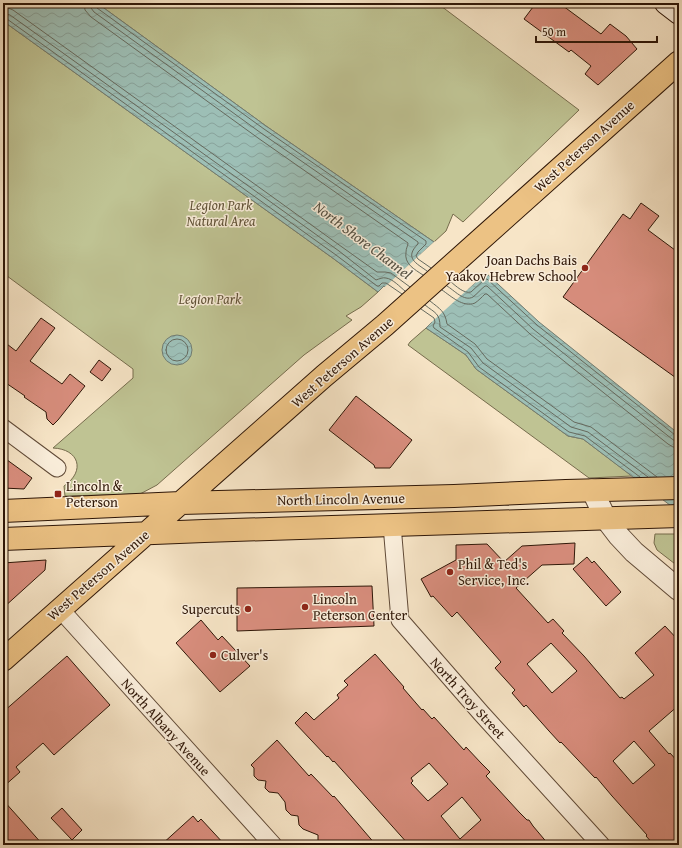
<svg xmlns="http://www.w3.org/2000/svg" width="682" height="848" viewBox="0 0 682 848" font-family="'Gentium Book Plus',serif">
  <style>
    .green { fill: #bfc393; stroke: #766c4d }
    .water { fill: url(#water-waves); stroke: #717b70 }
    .pier { fill: #f7e5c7 }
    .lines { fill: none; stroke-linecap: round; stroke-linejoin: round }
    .shore { stroke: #666a5e; stroke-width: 1 }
    .building { fill: #d98e7e; stroke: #2e1607; fill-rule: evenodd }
    .minor-casing { stroke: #604a37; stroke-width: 19 }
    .tertiary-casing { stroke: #604a37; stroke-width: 23 }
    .secondary-casing { stroke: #2e1607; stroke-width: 24 }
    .primary-casing { stroke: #2e1607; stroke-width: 24 }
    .minor { stroke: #faeedb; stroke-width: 17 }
    .tertiary { stroke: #faeedb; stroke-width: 21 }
    .secondary { stroke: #faeedb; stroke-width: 22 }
    .primary { stroke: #ecc284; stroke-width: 22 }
    .poi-dot { fill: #8f2418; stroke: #faeedb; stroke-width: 1.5 }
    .labels { text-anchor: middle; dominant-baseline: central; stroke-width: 3; stroke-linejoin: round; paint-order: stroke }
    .street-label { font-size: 14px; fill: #2e1607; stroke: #faeedb }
    .park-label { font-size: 14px; font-style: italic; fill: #615338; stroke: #faeedb }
    .poi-label { font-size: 14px; fill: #2e1607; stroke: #faeedb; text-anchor: start }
    .water-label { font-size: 15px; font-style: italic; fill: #555144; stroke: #faeedb }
  </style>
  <defs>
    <pattern id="water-waves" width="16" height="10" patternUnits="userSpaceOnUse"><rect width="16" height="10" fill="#9dbfb6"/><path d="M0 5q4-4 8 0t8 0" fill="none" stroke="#88a39b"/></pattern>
  </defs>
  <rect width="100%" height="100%" fill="#f7e5c7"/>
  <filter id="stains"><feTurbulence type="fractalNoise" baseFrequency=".005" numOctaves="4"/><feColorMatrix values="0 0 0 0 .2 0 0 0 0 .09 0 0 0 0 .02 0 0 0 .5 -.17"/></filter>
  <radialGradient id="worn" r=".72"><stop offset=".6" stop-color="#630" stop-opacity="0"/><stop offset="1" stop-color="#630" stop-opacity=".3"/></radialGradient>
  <path class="green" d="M97,3h340l142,107 -116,112 -10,-8 -7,17 -12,11 -168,-116z
    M3,21l331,238 44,33 -17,15 -15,9 6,4 -48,35 -147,130 -17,9 -75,2 -1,-10c22,-15 15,-37 -11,-38l80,-70v-9l-130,-96z
    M426,328l40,27 10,14 92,67 15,3 49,37 -43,2 -181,-133 2,-3z
    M655,534h24v33l-22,-17 -3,-7z"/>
  <path class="water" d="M3,3h94l169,123 168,116 -14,13 48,34 18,-16 53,49 140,112v78l-96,-73 -15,-3 -92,-67 -10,-14 -40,-27 6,-6 -48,-36 -6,6 -44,-33 -331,-238z
    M162 350a15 15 0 1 1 30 0a15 15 0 1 1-30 0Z"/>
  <path class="pier" d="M435,241v3l-12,11 45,32 17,-16h3l-64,58v-2l5,-5 -44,-33 -6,5h-2z"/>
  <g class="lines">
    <path class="shore" d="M84,3l1,7 6,7 167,121 150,105c0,3 -2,5 -2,9 -2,12 8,17 17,23
      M90,3l1,5 3,4 167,121 157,109v2c-14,14 -2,19 9,27
      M95,3v3l2,2 167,121 162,112v3l-8,8 -2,4 2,3 13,9
      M3,7l5,1 5,2 329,237 35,25h8l6,1 19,14
      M3,13l7,2 329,236 37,29c3,-1 7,-3 10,-2 7,1 14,9 19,13
      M3,18l4,1 329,236 41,31h2l3,-3h4l16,11
      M451,282c5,4 13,12 20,10l14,-13h2l50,46 138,110 4,1
      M447,286c7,4 17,16 26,11 4,-3 8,-8 12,-11h2l46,43 139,110 3,2h4
      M442,290c9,6 21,18 33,13 3,-2 7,-6 10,-9h2l43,40 138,110 5,3h6
      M430,301c10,8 15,10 17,23l28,20 12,15 87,63 17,5 66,50
      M425,305c10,8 15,8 15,22l31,21 12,15 88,64 17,5 60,45
      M421,309l13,9 1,4 -2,4 1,2 34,24 11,15 90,65 16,4 55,41
      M166 350a11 11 0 1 1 22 0a11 11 0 1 1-22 0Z"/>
  </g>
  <path class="building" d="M536,3h23l42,31 9,-10 16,12 11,13 -39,36 -13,-11 6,-8 -20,-16 -2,2 -45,-33z
    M641,203l18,13 -11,14 31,23v127l-116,-83 60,-83 7,5z
    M41,318l14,10 -25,33 32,23 8,-10 15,12 -27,34 -5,5 -6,-6 -1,-7 -22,-15 1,-1 -22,-15v-40l13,10z
    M99,360l12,9 -9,12 -12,-9z
    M356,396l56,44 -22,28h-15l-1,-3 -45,-35z
    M3,457l29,21 -8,11 -21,-1z
    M575,543l-1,21 -32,1 -26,23 32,35 5,-4 11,12 -2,2 22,23 36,42 2,-1 2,2 30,-24 -19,-22 30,-27 14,15v64l-30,26 20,23 1,-1 9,10v82h-25l-8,-9 1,-1 -35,-39 -16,-19 -1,1 -34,-36 -1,1 -11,-12 -23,-26 -2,2 -12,-14 3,-3 -20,-22 6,-6 -44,-50 -5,5 -19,-21 -2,1 -10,-18 35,-19v-15l31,-1 17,18 18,-16zM551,643l26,28 -25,22 -25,-29zM634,741l21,24 -22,19 -20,-23z
    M587,557l5,6 2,-2 27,31 -15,14 -33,-37z
    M46,560l-1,10 -42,38v-45z
    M372,586l2,40 -137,5v-43z
    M201,620l17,20 4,-4 28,30 -30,26 -44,-49z
    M375,654l29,33 -1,1 19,22 1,-1 9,10 2,-2 30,33 2,-3 15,16 9,9 -4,4 33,36 8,8h2l4,6 16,19h-140l-75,-84 -1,1 -5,-6 -1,1 -32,-34 11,-11 8,8 25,-22 -2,-3 11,-10 -4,-4zM429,763l19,21 -20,17 -17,-18 2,-2 -2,-3zM462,797l19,23 -21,19 -19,-23z
    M67,656l43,49 -56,50 -11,-12 -27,24 4,5 -17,15v-75z
    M277,740l32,36 2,-2 22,23 1,-1 42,49h-58v-10l-15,-6 -4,-4 -1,-9 -7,-1 -5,-5 -1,-8 -7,-9 -9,-1 -4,-4 1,-7 -8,-1 -4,-4v-8l-3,-3z
    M3,800l25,28 15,17h-40z
    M62,808l20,22 -10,10 -21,-22z
    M193,816l5,6 3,-3 24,26h-64z"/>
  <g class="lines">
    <g class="minor-casing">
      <path id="minor" d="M3,428l54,40
        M392,525l8,95 81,93 120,132
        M60,609l213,236"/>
    </g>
    <g class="tertiary-casing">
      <path id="tertiary" d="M592,490l14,29 13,17 15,16 45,38"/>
    </g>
    <g class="secondary-casing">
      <path id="secondary" d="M666,3l13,10"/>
    </g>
    <g class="primary-casing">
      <path id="primary" d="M3,511l178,-8 273,-7 112,-5 113,-3
        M3,539l201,-8 475,-15
        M3,660l321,-284 61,-51 294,-263"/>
    </g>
    <use href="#minor" class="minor"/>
    <use href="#tertiary" class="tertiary"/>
    <use href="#secondary" class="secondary"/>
    <use href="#primary" class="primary"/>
  </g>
  <g class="poi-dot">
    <circle cx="585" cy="268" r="4"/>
    <rect x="54" y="490" width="8" height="8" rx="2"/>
    <circle cx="450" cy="572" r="4"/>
    <circle cx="305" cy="607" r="4"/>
    <circle cx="248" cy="609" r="4"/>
    <circle cx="213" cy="655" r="4"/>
  </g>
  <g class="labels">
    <g class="street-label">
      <text transform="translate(584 146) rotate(-42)">West Peterson Avenue</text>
      <text transform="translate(342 362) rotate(-41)">West Peterson Avenue</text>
      <text transform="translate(341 499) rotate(-1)">North Lincoln Avenue</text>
      <text transform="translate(98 575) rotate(-41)">West Peterson Avenue</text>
      <text transform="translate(468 698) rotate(48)">North Troy Street</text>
      <text transform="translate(166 727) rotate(48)">North Albany Avenue</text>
    </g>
    <g class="park-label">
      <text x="221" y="205">Legion Park<tspan x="221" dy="16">Natural Area</tspan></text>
      <text x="210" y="299">Legion Park</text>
    </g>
    <g class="poi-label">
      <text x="577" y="260" text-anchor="end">Joan Dachs Bais<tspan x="577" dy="16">Yaakov Hebrew School</tspan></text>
      <text x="66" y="486">Lincoln &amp;<tspan x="66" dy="16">Peterson</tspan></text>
      <text x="458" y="564">Phil &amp; Ted's<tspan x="458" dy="16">Service, Inc.</tspan></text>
      <text x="313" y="599">Lincoln<tspan x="313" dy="16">Peterson Center</tspan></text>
      <text x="240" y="609" text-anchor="end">Supercuts</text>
      <text x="221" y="655">Culver's</text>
    </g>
    <g class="water-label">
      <text transform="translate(363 240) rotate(37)">North Shore Channel</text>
    </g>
  </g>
  <rect width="682" height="848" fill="none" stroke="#f7e5c7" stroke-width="16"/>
  <rect x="4" y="4" width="674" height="840" fill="none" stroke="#2e1607" stroke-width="2"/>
  <rect x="8" y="8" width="666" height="832" fill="none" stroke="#2e1607"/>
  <path d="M536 36v6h121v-6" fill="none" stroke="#2e1607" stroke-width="2"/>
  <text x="542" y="36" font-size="12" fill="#2e1607" stroke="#faeedb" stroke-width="3" paint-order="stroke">50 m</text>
  <rect width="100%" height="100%" filter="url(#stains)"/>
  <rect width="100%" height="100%" fill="url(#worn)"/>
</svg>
